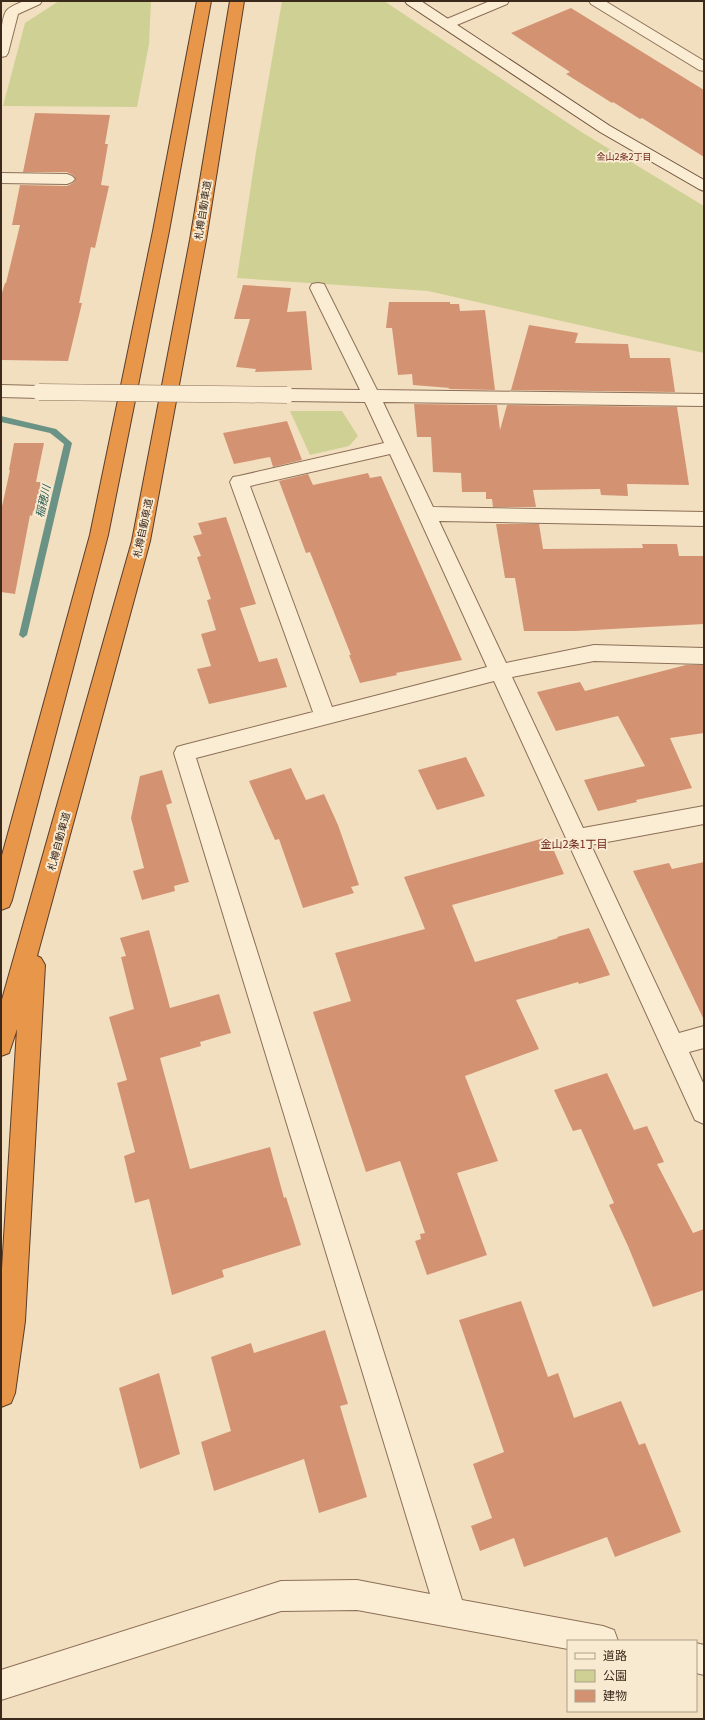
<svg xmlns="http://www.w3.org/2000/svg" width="705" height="1720" viewBox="0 0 705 1720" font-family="Georgia,'Noto Sans JP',serif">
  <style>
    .green { fill: #ced193 }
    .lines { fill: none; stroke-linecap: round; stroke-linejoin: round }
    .stream { fill: #6a9285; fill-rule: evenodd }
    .building { fill: #d39373 }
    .street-casing { stroke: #8c6f56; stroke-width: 2 }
    .secondary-casing { stroke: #6e503a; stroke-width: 2 }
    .highway-casing { stroke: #5a3d2b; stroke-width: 2 }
    .street { fill: #fbedd4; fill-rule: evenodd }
    .secondary { fill: #fbedd4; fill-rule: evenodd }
    .highway { fill: #e8964a; fill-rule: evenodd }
    .street-bridge-casing { stroke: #8c6f56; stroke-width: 17; stroke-linecap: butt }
    .street-bridge { stroke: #fbedd4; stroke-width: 16 }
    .labels { text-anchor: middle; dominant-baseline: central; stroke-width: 4; stroke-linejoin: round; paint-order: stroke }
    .far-neighbourhood-label { font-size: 9px; fill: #6b2318; stroke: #f8ead1 }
    .street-label { font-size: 10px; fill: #3b291c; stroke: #f8ead1 }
    .water-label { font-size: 11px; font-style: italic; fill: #2a5c55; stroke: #f8ead1 }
    .neighbourhood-label { font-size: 11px; fill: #6b2318; stroke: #f8ead1 }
  </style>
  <rect width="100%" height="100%" fill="#f2dfc0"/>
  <path class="green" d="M59,1h92l-2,43 -12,63 -134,-1 22,-83z
    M282,1h102l199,132 121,73v147l-276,-62 -191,-13 19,-126z
    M290,411h52l16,25 -9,10 -39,9z"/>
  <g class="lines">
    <path class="stream" d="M1,416l55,13 16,14 -45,192 -4,3 -4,-3 45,-191 -14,-11 -49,-11z"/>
  </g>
  <path class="building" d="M571,8l133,82v67l-62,-39 -2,1 -27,-17 -1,1 -46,-29 4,-2 -59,-39z
    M35,113l75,2 -5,29h3l-7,41 8,1 -14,62 -4,-1 -12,56h3l-14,58 -67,-1v-64l4,-13h1l14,-58h-8l8,-40 47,1 6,-3 3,-4 -3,-4 -6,-3h-44z
    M243,285l48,3 -4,24 19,-1 6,59 -57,2 1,-3 -20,-2 14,-48h-16z
    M389,302h61v2h9l1,7 25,-1 10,80 -47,-1 2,-1 -37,-3 -1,-11 -14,1 -6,-47h-6z
    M529,325l49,8 -3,10 53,1 2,14h40l5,34 -164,-2z
    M414,404l83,1 3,25 7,-25 170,2 12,78 -62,-1 1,12 -27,-1 -1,-6 -67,1 3,17h-43l-1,-8h-6v-7h-24l-1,-19 -28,-1 -2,-35h-14z
    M287,421l15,39 -29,7 -3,-10 -36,7 -11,-31z
    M14,443h30l-8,39h8l-6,30 -5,-1 -1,5 -2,-1 -15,79 -14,-2v-81l9,-41h-1z
    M368,473l2,5 11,-2 81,184 -66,13 1,2 -37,8 -11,-28h2l-41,-103 -4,1 -27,-72 29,-7 5,11z
    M226,517l30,87 -16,4 19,54 18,-4 10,29 -78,17 -12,-35 14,-3 -10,-32 15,-4 -9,-30 4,-1 -14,-42 4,-1 -8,-20 9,-2 -4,-11z
    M496,524h43l4,25 100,-1 -1,-4h35l2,12h25v68l-129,7h-51l-9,-53h-10z
    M686,665h18v68l-34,5 22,50 -56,12 1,2 -39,9 -14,-31 61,-14 -27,-50 -62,15 -19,-39 43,-10 5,9z
    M466,757l19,39 -48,14 -19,-40z
    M291,768l15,32 18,-6 14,31 21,60 -8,2 3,6 -51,15 -24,-69 -4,1 -26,-59z
    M162,770l10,33 -6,2 23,77 -15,4 1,5 -33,9 -9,-29 11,-3 -13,-50 9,-42z
    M548,837l16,37 -112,31 23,57 83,-24 -1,-1 32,-9 21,47 -31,9 -1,-2 -62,18 23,49 -74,27 33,85 -41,12 30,82 -60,20 -12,-34 6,-2 -1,-5 5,-1 -25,-72 -34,11 -53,-160 38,-11 -16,-48 90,-24 -21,-52z
    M704,862v158l-71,-149 36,-8 3,6z
    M149,930l21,78 49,-14 12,39 -31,9 1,4 -41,12 30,111 80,-22 14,51 2,-1 15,48 -79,25 2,7 -52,18 -23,-96 -14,4 -11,-47 11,-4 -18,-69 10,-3 -18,-63 25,-8 -13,-52 5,-1 -6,-18z
    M607,1073l27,57 13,-4 17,36 -7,2 36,69 11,-4v61l-51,17 -25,-61 -19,-41 5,-2 -33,-74 -8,2 -19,-41z
    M521,1301l27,76 10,-4 16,45 47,-17 18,44 6,-2 36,89 -66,25 -8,-20 -83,30 -10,-29 -34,13 -9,-25 21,-8 -19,-54 31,-12 -45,-132z
    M325,1330l23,74 -8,2 27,91 -48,16 -15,-54 -90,32 -13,-49 30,-11 -20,-74 40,-14 3,10z
    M159,1373l21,81 -40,15 -21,-81z"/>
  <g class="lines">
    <g class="street-casing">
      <path id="street" d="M24,1h18l-2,3 -22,10 -10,39 -2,3 -5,1c0,-11 -1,-39 6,-47 4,-4 12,-7 17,-9z
        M490,1h19l-2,3 -55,23h-10l-2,-3 2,-3z
        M589,1h16l99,60v10l-5,-1 -108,-66z
        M1,173l66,1 5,2 3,3 -3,3 -5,2 -66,-1z
        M318,283l6,1 53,106 327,4v12l-321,-4 50,105 271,5v14l-265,-5 67,142 88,-18 110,3v16l-110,-3 -82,16 71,151 121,-22v18l-113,21 88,188 25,-7v22l-15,4 15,33v39l-9,-4 -201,-439 -298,77 266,842 141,26 11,4 4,11h-50v8l-211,-39 -76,1 -280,89v-30l280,-89 76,-1 73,14 -256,-841 3,-6 7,-2 129,-33 -83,-230 3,-5 6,-1 145,-33 -19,-41 -78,-1 -6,-2 -3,-4 3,-4 6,-2 73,1 -50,-102 2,-4zM390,454l97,213 -155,40 -82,-221z
        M1,385l38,1 6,2 3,4 -3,4 -6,2 -38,-1z
        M696,1643l8,2v30l-8,-2z"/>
    </g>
    <g class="secondary-casing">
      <path id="secondary" d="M405,1h16l189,125 94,54v11l-5,-2 -99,-57 -193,-128z"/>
    </g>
    <g class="highway-casing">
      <path id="highway" d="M197,1h14l-42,230 -61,304 -96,365 -3,7 -8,3v-51l89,-324 63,-304z
        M230,1h14l-38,239 -56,301 -113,415 4,2 4,7 -20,356 -10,72 -4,10 -10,4v-122l16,-256 -8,24 -8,3v-53l131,-462 58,-301z"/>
    </g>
    <use href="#street" class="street"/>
    <use href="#secondary" class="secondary"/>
    <use href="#highway" class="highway"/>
    <g class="street-bridge-casing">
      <path id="street-bridge" d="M39,392l248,3"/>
    </g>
    <use href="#street-bridge" class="street-bridge"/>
  </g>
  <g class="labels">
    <g class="far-neighbourhood-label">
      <text x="624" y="156">金山2条2丁目</text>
    </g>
    <g class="street-label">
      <text transform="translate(202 210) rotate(-81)">札樽自動車道</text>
      <text transform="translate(142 528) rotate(-78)">札樽自動車道</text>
      <text transform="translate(58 841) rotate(-75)">札樽自動車道</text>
    </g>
    <g class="water-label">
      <text transform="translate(42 501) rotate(-77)">稲穂川</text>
    </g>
    <g class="neighbourhood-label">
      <text x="574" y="843">金山2条1丁目</text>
    </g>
  </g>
  <rect width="705" height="1720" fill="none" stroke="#3b291c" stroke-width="4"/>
  <rect x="567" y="1640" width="130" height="72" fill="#f8ead1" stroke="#ac9d89"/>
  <rect x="575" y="1653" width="20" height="6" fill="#fbedd4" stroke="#ac9d89"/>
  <text x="603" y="1660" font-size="12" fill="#3b291c">道路</text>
  <rect x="575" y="1670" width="20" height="12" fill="#ced193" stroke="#ac9d89"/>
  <text x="603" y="1680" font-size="12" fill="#3b291c">公園</text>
  <rect x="575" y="1690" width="20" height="12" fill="#d39373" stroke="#ac9d89"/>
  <text x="603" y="1700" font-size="12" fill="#3b291c">建物</text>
</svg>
